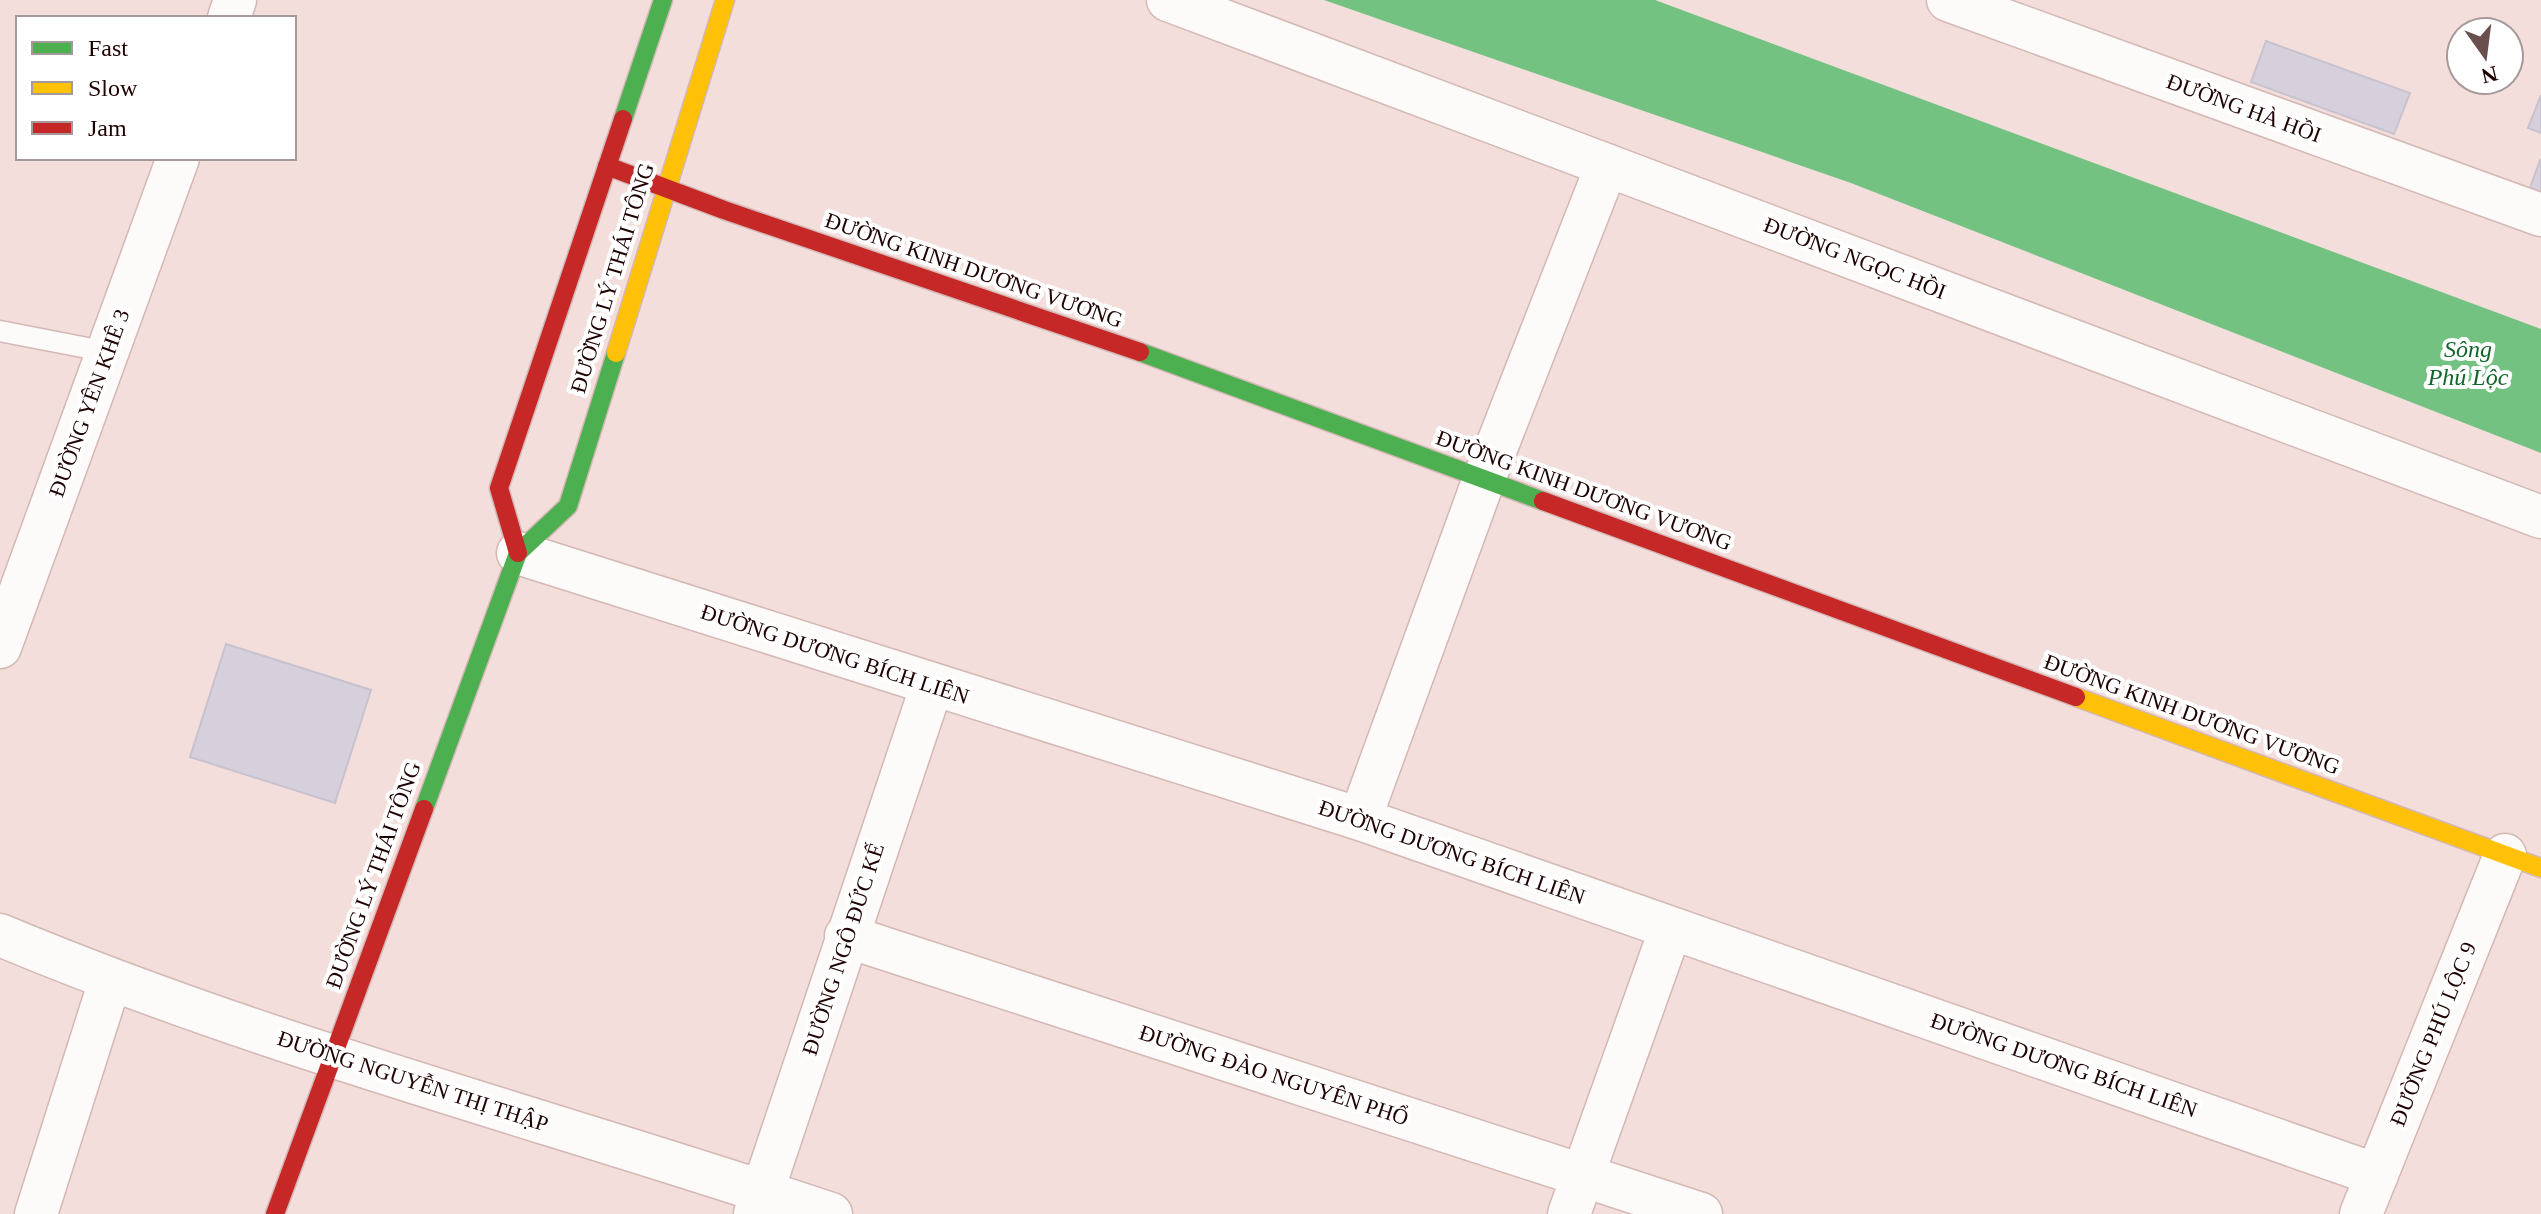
<svg xmlns="http://www.w3.org/2000/svg" width="2541" height="1214" viewBox="0 0 2541 1214" font-family="Georgia,serif">
  <style>
    .water { fill: #73c281 }
    .building { fill: #d5d0dc; stroke: #c7c2ce; stroke-width: 2 }
    .lines { fill: none; stroke-linecap: round; stroke-linejoin: round }
    .lane-casing { stroke: #d3b8b5; stroke-width: 23 }
    .street-casing { stroke: #d3b8b5; stroke-width: 45 }
    .fast-casing { stroke: #d3b8b5; stroke-width: 21 }
    .slow-casing { stroke: #d3b8b5; stroke-width: 21 }
    .jam-casing { stroke: #d3b8b5; stroke-width: 21 }
    .lane { stroke: #fdfafa; stroke-width: 20 }
    .street { stroke: #fdfafa; stroke-width: 42 }
    .fast { stroke: #4caf50; stroke-width: 18 }
    .slow { stroke: #ffc107; stroke-width: 18 }
    .jam { stroke: #c62828; stroke-width: 18 }
    .labels { text-anchor: middle; dominant-baseline: central; stroke-width: 8; stroke-linejoin: round; paint-order: stroke }
    .street-label { font-size: 22px; fill: #1e0201; stroke: #fff }
    .water-label { font-size: 24px; font-style: italic; fill: #11652a; stroke: #fff }
  </style>
  <rect width="100%" height="100%" fill="#f3dedb"/>
  <path class="water" d="M1324,0h331l886,329v124l-690,-270z"/>
  <path class="building" d="M2266,41l144,52 -16,41 -143,-52z
    M2541,95v38l-13,-5z
    M2540,160h1v32l-11,-4z
    M226,644l145,46 -36,113 -145,-46z"/>
  <g class="lines">
    <g class="lane-casing">
      <path id="lane" d="M0,331l108,21"/>
    </g>
    <g class="street-casing">
      <path id="street" d="M1168,0l1373,517
        M1948,0l593,215
        M229,18l6,-18
        M518,553l842,266 1017,356
        M0,647l178,-489
        M1360,819l124,-340 123,-314
        M0,935c270,113 554,186 831,279
        M846,936l855,278
        M36,1214l74,-233
        M755,1214l177,-529
        M1569,1214l102,-286
        M2361,1214l144,-359"/>
    </g>
    <g class="fast-casing">
      <path id="fast" d="M623,119l40,-119
        M1140,352l403,149
        M424,809l94,-256 50,-47 48,-153"/>
    </g>
    <g class="slow-casing">
      <path id="slow" d="M616,353l109,-353
        M2076,697l465,171"/>
    </g>
    <g class="jam-casing">
      <path id="jam" d="M607,166l117,44 416,142
        M1543,501l533,196
        M518,553l-19,-65 124,-369
        M275,1214l149,-405"/>
    </g>
    <use href="#lane" class="lane"/>
    <use href="#street" class="street"/>
    <use href="#fast" class="fast"/>
    <use href="#slow" class="slow"/>
    <use href="#jam" class="jam"/>
  </g>
  <g class="labels">
    <g class="street-label">
      <text transform="translate(2244 108) rotate(20)">ĐƯỜNG HÀ HỒI</text>
      <text transform="translate(1855 258) rotate(21)">ĐƯỜNG NGỌC HỒI</text>
      <text transform="translate(974 270) rotate(19)">ĐƯỜNG KINH DƯƠNG VƯƠNG</text>
      <text transform="translate(612 278) rotate(-73)">ĐƯỜNG LÝ THÁI TÔNG</text>
      <text transform="translate(89 403) rotate(-70)">ĐƯỜNG YÊN KHÊ 3</text>
      <text transform="translate(1584 490) rotate(20)">ĐƯỜNG KINH DƯƠNG VƯƠNG</text>
      <text transform="translate(835 654) rotate(18)">ĐƯỜNG DƯƠNG BÍCH LIÊN</text>
      <text transform="translate(2192 714) rotate(20)">ĐƯỜNG KINH DƯƠNG VƯƠNG</text>
      <text transform="translate(1452 852) rotate(19)">ĐƯỜNG DƯƠNG BÍCH LIÊN</text>
      <text transform="translate(373 875) rotate(-70)">ĐƯỜNG LÝ THÁI TÔNG</text>
      <text transform="translate(843 949) rotate(-72)">ĐƯỜNG NGÔ ĐỨC KẾ</text>
      <text transform="translate(2433 1034) rotate(-68)">ĐƯỜNG PHÚ LỘC 9</text>
      <text transform="translate(2064 1065) rotate(19)">ĐƯỜNG DƯƠNG BÍCH LIÊN</text>
      <text transform="translate(1274 1075) rotate(18)">ĐƯỜNG ĐÀO NGUYÊN PHỔ</text>
      <text transform="translate(413 1081) rotate(18)">ĐƯỜNG NGUYỄN THỊ THẬP</text>
    </g>
    <g class="water-label">
      <text x="2468" y="349">Sông<tspan x="2468" dy="28">Phú Lộc</tspan></text>
    </g>
  </g>
  <rect x="16" y="16" width="280" height="144" fill="#ffffff" stroke="#a59a99" stroke-width="2"/>
  <rect x="32" y="42" width="40" height="12" fill="#4caf50" stroke="#a59a99" stroke-width="2"/>
  <text x="88" y="56" font-size="24" fill="#1e0201">Fast</text>
  <rect x="32" y="82" width="40" height="12" fill="#ffc107" stroke="#a59a99" stroke-width="2"/>
  <text x="88" y="96" font-size="24" fill="#1e0201">Slow</text>
  <rect x="32" y="122" width="40" height="12" fill="#c62828" stroke="#a59a99" stroke-width="2"/>
  <text x="88" y="136" font-size="24" fill="#1e0201">Jam</text>
  <g transform="translate(2485 56) rotate(166)"><circle r="38" fill="#ffffff" stroke="#a59a99" stroke-width="2"/>
  <path d="M0-6L14 30L0 20L-14 30Z" fill="#694f4d"/>
  <text y="-12" font-size="22" font-weight="bold" text-anchor="middle" fill="#1e0201">N</text>
  </g>
</svg>
